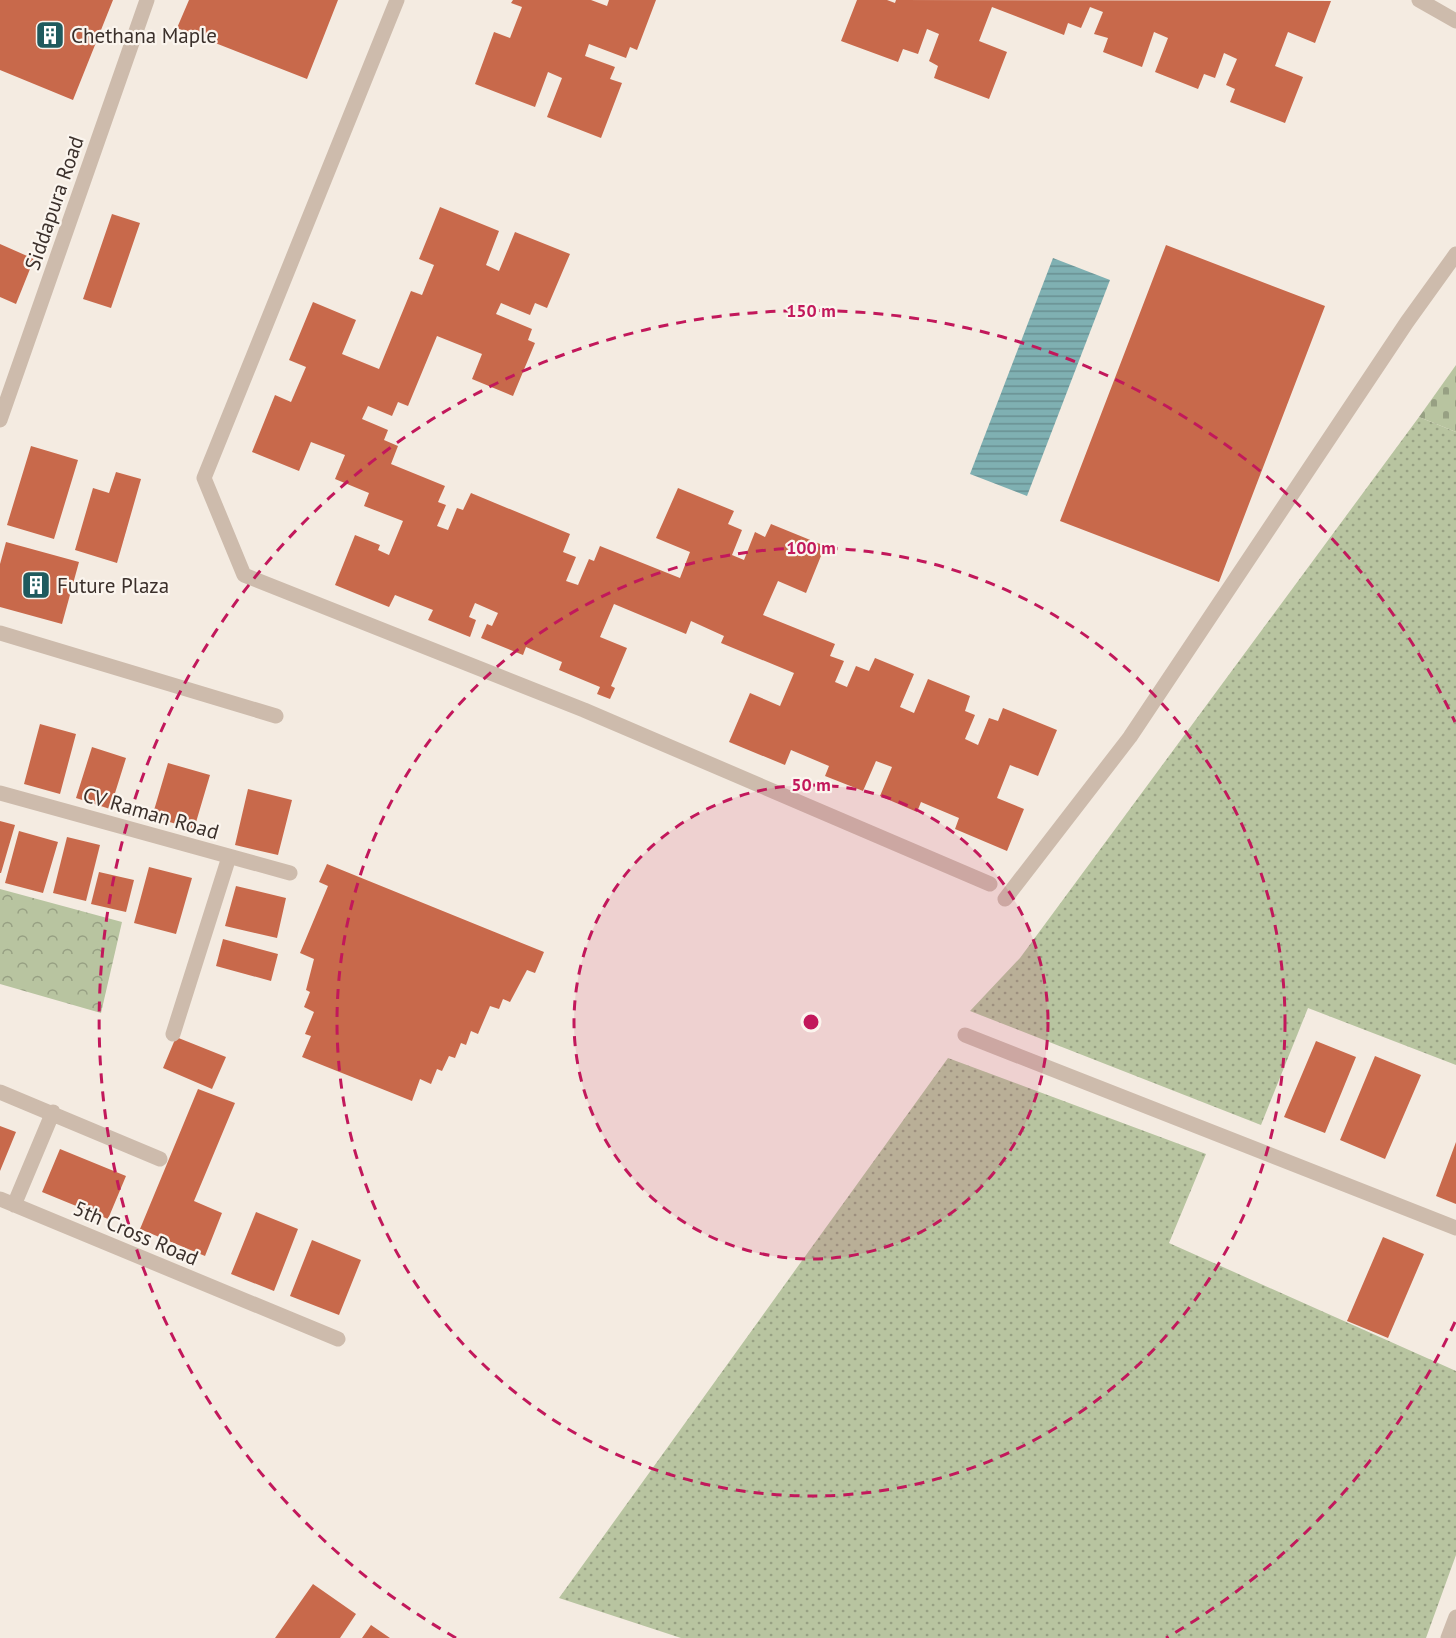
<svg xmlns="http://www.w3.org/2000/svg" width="1456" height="1638" viewBox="0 0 1456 1638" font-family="'PT Sans',sans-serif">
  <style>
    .grass { fill: url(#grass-dots) }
    .forest { fill: url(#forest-crowns) }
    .cemetery { fill: url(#cemetery-stones) }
    .water { fill: url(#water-rules) }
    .building { fill: #c8694b }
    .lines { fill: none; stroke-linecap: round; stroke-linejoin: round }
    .minor { stroke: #cdbbac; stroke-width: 15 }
    .ring { fill: none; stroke: #c2185b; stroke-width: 3; stroke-dasharray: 10 8 }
    .labels { text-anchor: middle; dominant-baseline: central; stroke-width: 4.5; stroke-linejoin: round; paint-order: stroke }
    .poi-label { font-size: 21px; fill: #3b302b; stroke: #fbf5ee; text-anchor: start }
    .street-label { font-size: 21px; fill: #3b302b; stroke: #fbf5ee }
    .centre { fill: #c2185b; stroke: #fbf5ee; stroke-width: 3 }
    .ring-label { font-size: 18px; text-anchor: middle; font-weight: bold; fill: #c2185b; stroke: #fbf5ee; stroke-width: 4.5; stroke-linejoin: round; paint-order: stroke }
  </style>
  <defs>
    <pattern id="grass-dots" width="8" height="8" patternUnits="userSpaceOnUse" patternTransform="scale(1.5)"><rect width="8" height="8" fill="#b8c4a0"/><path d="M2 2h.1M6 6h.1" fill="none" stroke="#97a083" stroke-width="1.8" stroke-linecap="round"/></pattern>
    <pattern id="forest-crowns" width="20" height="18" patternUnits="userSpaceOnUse" patternTransform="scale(1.5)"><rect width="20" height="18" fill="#b8c4a0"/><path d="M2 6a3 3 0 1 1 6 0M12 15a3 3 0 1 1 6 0" fill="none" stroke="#97a083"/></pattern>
    <pattern id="cemetery-stones" width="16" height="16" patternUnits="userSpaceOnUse" patternTransform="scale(1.5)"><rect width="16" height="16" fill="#b8c4a0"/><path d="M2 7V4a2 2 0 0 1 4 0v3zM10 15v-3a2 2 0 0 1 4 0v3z" fill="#97a083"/></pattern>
    <pattern id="water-rules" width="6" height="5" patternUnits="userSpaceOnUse" patternTransform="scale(1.5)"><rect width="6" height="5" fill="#7fb0b2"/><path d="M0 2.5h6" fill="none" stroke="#699091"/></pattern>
  </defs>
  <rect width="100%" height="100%" fill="#f4ebe1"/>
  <path class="grass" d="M1419,417l37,15v633l-148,-57 -47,117 -291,-114 50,-53z
    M948,1058l258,96 -37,89 287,128v184l-30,83h-745l-122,-40z"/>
  <path class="forest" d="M0,889l122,33 -21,91 -101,-29z"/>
  <path class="cemetery" d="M1456,365v67l-37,-15z"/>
  <path class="water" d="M1053,258l57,22 -83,216 -57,-22z"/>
  <path class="building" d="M0,0h113l-40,100 -73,-30z
    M189,0h149l-31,79 -130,-51z
    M513,0h78l16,6 2,-6h47l-19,50 -7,-3 -4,11 -37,-14 -4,12 30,11 -5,12 12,4 -21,55 -54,-21 15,-39 -14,-6 -13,35 -60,-23 19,-52 16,6 12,-31 -11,-4z
    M857,0h30l8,3 1,-3 435,1 -16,42 -27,-11 -13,34 28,11 -18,46 -55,-21 5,-13 -9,-4 11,-26 -13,-6 -9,25 -11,-4 -6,15 -43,-17 13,-34 -14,-6 -12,35 -39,-15 5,-14 -14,-4 9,-22 -13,-5 -9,21 -13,-5 -4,12 -72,-28 -13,34 28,11 -18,47 -55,-21 4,-12 -9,-5 10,-27 -12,-5 -9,25 -15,-5 -5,13 -57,-21z
    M440,207l59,24 -13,34 13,6 16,-39 55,22 -23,54 -12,-5 -5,12 -29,-12 -5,11 36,15 -4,11 7,3 -22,53 -41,-17 10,-25 -45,-18 -29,70 -10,-4 -6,14 -24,-10 -6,13 26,11 -4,10 14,6 -7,18 54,22 -7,16 8,3 -9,21 11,4 9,-22 6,2 8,-17 99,41 -7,18 13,5 -10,24 12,4 11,-26 5,2 6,-15 80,32 10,-26 -34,-14 22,-50 56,23 -6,13 14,6 -10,25 12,5 11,-28 10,5 6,-13 54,22 -19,47 -28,-12 -15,34 72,29 -5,12 14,5 -9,21 12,5 9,-21 13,5 6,-13 39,16 -14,33 14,6 14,-34 42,17 -5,15 10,4 -10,24 13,6 11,-27 9,3 5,-13 54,22 -19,46 -28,-11 -13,33 27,11 -17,42 -52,-22 4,-11 -38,-16 -4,10 -37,-16 12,-29 -16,-6 -13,30 -38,-15 4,-10 -38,-16 -6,15 -56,-23 21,-49 30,13 14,-33 -73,-30 3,-7 -33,-15 -5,13 -72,-30 -14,33 27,11 -16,38 4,2 -5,11 -13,-5 3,-7 -41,-17 3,-8 -36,-15 -3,8 -42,-17 6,-14 5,2 6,-13 -23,-10 -6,14 7,3 -6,17 -42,-17 5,-10 -38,-15 -6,12 -54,-22 20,-50 25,10 -2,5 11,5 14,-34 -39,-15 5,-13 -34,-14 10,-24 -34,-13 -12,29 -47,-19 23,-57 16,7 15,-35 -17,-7 24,-58 43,18 -14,34 37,15 32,-78 11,4 12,-30 -15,-6z
    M112,214l28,9 -29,85 -28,-9z
    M0,244l34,15 -18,45 -16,-7z
    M1166,245l159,61 -106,276 -159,-61z
    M31,446l47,14 -24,79 -47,-14z
    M116,472l25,7 -24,84 -42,-13 18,-62 16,5z
    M6,542l73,20 -17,62 -62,-17v-43z
    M40,724l36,10 -16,60 -36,-10z
    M92,747l34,11 -16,51 -34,-11z
    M168,763l42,12 -16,54 -42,-12z
    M248,789l44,11 -14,55 -43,-10z
    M0,821l15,4 -14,48h-1z
    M19,831l39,11 -15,51 -38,-10z
    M67,837l33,8 -14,56 -33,-8z
    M327,864l217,88 -9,21 -8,-3 -17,32 -7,-3 -4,10 -9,-3 -12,28 -7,-3 -5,14 -5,-2 -6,15 -6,-2 -7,15 -5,-2 -6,15 -11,-5 -8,22 -110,-44 9,-21 -6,-2 9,-22 -10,-5 6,-15 -4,-2 8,-31 -14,-6 28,-67 -9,-4z
    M149,867l43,11 -16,56 -42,-11z
    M99,872l35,8 -8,32 -35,-8z
    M236,886l50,12 -9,40 -52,-12z
    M223,939l55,15 -7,27 -55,-15z
    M176,1037l50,20 -14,32 -49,-21z
    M1316,1041l40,16 -31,76 -41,-16z
    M1375,1056l46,19 -36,84 -45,-19z
    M198,1089l37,14 -41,98 28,12 -17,43 -65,-27z
    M0,1126l16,6 -16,39z
    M1456,1142v62l-20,-8z
    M60,1149l66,27 -18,43 -66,-27z
    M256,1212l42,17 -24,62 -43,-17z
    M1383,1237l41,17 -36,84 -41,-17z
    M312,1240l49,20 -22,55 -49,-19z
    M313,1584l43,30 -16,24h-65z
    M371,1625l19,13h-28z"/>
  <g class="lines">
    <path class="minor" d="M397,0l-193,478 40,97 340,135 406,174
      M1419,0l37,21
      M0,420l147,-420
      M0,633l276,83
      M0,793l290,80
      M1005,899l125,-162 277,-415 49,-68
      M173,1034l56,-177
      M965,1035l491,193
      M0,1092l160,67
      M0,1199l338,140
      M14,1205l39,-93
      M1448,1638l8,-21"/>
  </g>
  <circle cx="811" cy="1022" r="237" fill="#c2185b" fill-opacity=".12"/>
  <g class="ring">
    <circle cx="811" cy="1022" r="237"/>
    <circle cx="811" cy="1022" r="474"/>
    <path d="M1455 1322A711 711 0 0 1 1166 1638M456 1638A711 711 0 1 1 1455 722"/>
  </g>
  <defs>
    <g id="building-square" transform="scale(1.5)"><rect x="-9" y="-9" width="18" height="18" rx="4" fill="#1f5a5e" stroke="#fbf5ee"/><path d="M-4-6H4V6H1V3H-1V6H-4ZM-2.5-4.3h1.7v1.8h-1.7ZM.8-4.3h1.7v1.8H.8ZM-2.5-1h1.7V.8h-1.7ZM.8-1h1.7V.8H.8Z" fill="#fff"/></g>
  </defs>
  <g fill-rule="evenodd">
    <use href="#building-square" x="50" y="35"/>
    <use href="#building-square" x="36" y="585"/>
  </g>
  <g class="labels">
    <g class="poi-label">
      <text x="71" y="35">Chethana Maple</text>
      <text x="57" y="585">Future Plaza</text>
    </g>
    <g class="street-label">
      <text transform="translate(54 203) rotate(-71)">Siddapura Road</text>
      <text transform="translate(151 813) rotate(16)">CV Raman Road</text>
      <text transform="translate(136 1233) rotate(23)">5th Cross Road</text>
    </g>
  </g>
  <circle cx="811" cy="1022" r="9" class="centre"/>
  <g class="ring-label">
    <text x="811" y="317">150 m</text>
    <text x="811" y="554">100 m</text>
    <text x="811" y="791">50 m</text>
  </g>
</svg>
